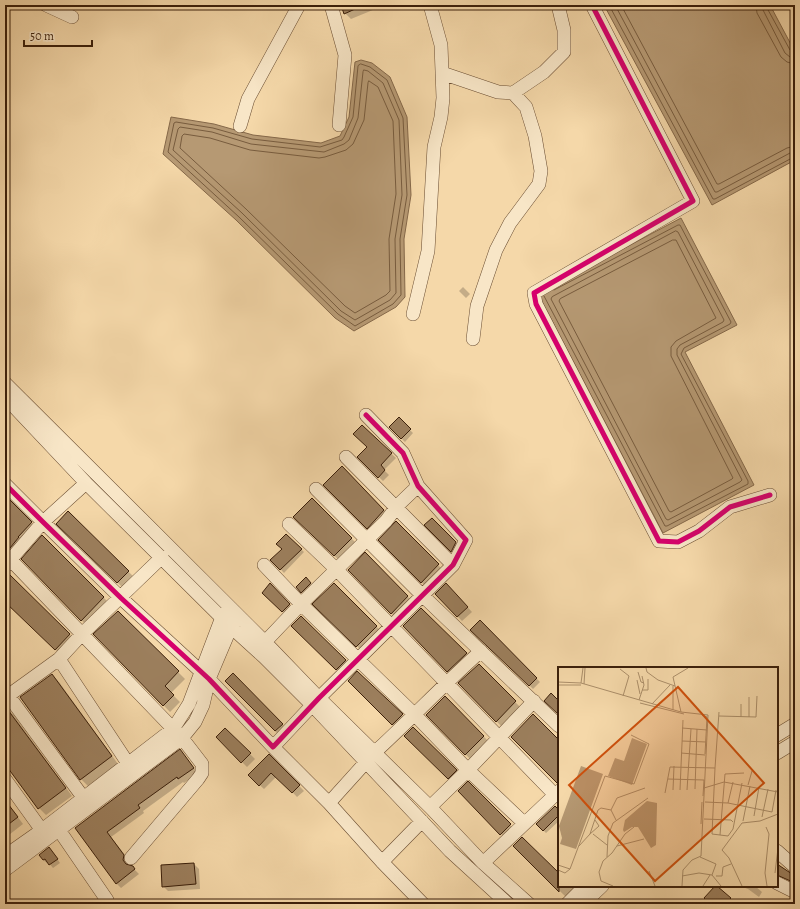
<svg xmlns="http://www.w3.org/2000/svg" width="800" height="909" viewBox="0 0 800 909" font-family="Alegreya,serif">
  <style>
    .water { fill: #b69973; stroke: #856849 }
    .shadow { fill: #0003 }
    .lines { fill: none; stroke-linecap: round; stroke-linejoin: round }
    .shore { stroke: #785c3e; stroke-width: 1 }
    .building { fill: #9c7f5d; stroke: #3b1f0a }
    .minor-casing { stroke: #6a4d32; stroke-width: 14 }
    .minor { stroke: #f8e6c7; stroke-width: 13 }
    .cycleway-casing { stroke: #f8e6c7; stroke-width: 8 }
    .cycleway { stroke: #d6006c; stroke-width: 5 }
    .inset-road { fill: none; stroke: #ab8e69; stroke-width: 1 }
    .view { fill: #ce500c; fill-opacity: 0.15; stroke: #ce500c; stroke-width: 2 }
    .inset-edge { fill: none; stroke: #3b1f0a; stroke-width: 2 }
  </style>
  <rect width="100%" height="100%" fill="#f5d8a9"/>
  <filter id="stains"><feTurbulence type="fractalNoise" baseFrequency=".005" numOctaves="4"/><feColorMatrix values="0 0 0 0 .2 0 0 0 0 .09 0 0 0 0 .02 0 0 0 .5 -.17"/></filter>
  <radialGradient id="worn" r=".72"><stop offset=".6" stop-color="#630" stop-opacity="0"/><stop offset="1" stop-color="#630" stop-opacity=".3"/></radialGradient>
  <path class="water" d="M604,5h166l25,47v108l-83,45z
    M361,60l11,3 18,14 17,40 4,78 -7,44 1,58 -9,10 -42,24 -19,-13 -99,-98 -73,-66 8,-37 43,7 39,11 68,8 19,-7 9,-19 6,-55z
    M681,218l56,107 -52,27 69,133 -91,48 -125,-239z"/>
  <path class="shadow" d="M342,5h43l-34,14 -6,-6z
    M463,287l7,7 -4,4 -7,-7z
    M399,419l14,14 -8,9 -15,-15z
    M362,426l34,32 -12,12 5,5 -6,6 -25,-24 10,-10z
    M342,468l49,49 -17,17 -49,-49z
    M5,496l33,34 -25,23 -8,-8z
    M312,499l46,46 -17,17 -40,-38z
    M68,513l67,65 -11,11 -66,-65z
    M432,519l28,29 -4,8 -30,-31z
    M396,523l49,49 -17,17 -48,-49z
    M286,535l18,17 -20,21 -12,-13 11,-11z
    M42,536l68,68 -22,23 -65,-68z
    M365,554l49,49 -16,17 -49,-50z
    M8,574l68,67 -14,15 -57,-56v-25z
    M306,579l8,7 -9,9 -8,-8z
    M270,585l24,25 -6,6 -25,-23z
    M334,585l49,48 -19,20 -50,-49z
    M451,589l21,23 -10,9 -26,-27z
    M421,609l52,52 -19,17 -50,-52z
    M118,612l67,67 -14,14 9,9 -10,10 -75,-78z
    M301,617l49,48 -8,9 -49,-48z
    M480,621l60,61 -7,7 -61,-59z
    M479,665l43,44 -19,19 -44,-45z
    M357,672l50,48 -10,9 -48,-48z
    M233,674l54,55 -7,7 -6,-6z
    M52,675l7,7 59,82 -30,22 -7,-7z
    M445,697l45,46 -18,18 -45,-46z
    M5,707l8,7 59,82 -26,19 -7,-7 -34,-47z
    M413,728l48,47 -8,8 -47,-47z
    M225,729l30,30 -8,8 -30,-30z
    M180,750l18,23 -14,10 -1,-1 -40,29 1,2 -33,24 18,23 -1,6 4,1 7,7 -18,14 -5,-5 -39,-55z
    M269,755l35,36 -7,6 -20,-21 -13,13 -15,-14z
    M468,782l47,48 -9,9 -47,-48z
    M5,800l18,24 -18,14z
    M559,812v9l-13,12 -9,-9z
    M514,846l45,29v11h11l5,4 -8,8z
    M52,851l8,12 -7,5 -5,-6 -1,1 -4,-3z
    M194,864l5,5 1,20 -32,2 -5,-5z
    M777,865l18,12v7l-11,-6 -7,1z
    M740,886h15l7,6 -3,5 -11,-8z
    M730,899l3,3 -2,2h-20z"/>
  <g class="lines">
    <path class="shore" d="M609,5l104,194h2l77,-41 3,-1
      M615,5l100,187h2l73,-39 5,-1
      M621,5l96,179h2l68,-36 8,-2
      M756,5l1,8 24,44 6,5 8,2
      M762,5l1,5 22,43 5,4 5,1
      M767,5v3l23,42 5,3
      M361,64l9,3 17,13 16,38 4,77 -7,44 1,56 -8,9 -38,22 -17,-12 -99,-97 -71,-65 6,-29 2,-1 37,6 39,11 68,8 22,-7 2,-3 9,-20 5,-51z
      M364,70l4,1 15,12 16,37 3,75 -7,44 1,54 -6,7 -35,20 -14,-9 -99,-98 -69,-63 5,-21 2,-2 32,5 39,12 73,8 20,-8 5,-4 9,-22 5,-46z
      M369,81l9,6 15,34 3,73 -7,45 1,52 -4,4 -31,18 -10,-7 -99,-97 -66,-61 2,-12 2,-2 26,4 40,12 69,8 6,-1 21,-7 7,-6 11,-24 4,-37z
      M676,231l2,1 46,88 -1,2 -43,23 -3,4v6l65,125 -2,2 -72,38 -2,-1 -115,-220 1,-2z
      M673,240h3l40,78 -40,23 -5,6v9l62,122 -1,1 -61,33 -2,-1 -110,-210 1,-2z
      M544,296l121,230h2l81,-42v-3l-67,-127 3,-6 46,-24 1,-2 -51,-97h-2l-124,65"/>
  </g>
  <path class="building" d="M341,5h23l-20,9z
    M399,417l12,12 -10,10 -12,-12z
    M362,425l30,28 -11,12 4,5 -7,8 -21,-21 10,-10 -14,-13z
    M342,466l42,44 -17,19 -44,-44z
    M5,495l27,27 -14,15h1l-9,11 -5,-2z
    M312,498l40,40 -18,18 -41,-39z
    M68,511l61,60 -12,12 -61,-59z
    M432,518l24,24 -5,10 -27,-27z
    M396,521l43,43 -18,19 -43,-43z
    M286,534l16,15 -22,21 -10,-10 12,-11 -6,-5z
    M42,535l62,62 -23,24 -60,-62z
    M365,552l43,44 -17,18 -43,-44z
    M8,573l62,61 -15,16 -50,-48v-28z
    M306,577l5,6 -10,10 -5,-6z
    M270,583l20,21 -8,8 -20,-19z
    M334,583l43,43 -21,21 -44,-43z
    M446,583l22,24 -11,10 -22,-23z
    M421,608l46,45 -20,19 -44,-46z
    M118,611l61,60 -14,15 9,9 -11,11 -70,-72z
    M301,616l45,44 -10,10 -45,-44z
    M480,620l57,58 -8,8 -59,-56z
    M479,664l37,37 -20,21 -38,-39z
    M357,671l46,43 -11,11 -44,-44z
    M233,673l50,51 -8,7 -50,-50z
    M52,674l60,82 -32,24 -60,-83z
    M551,693l8,8v14l-15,-14z
    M445,696l39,40 -19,19 -39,-40z
    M5,706l61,82 -28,21 -33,-45z
    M533,714l26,26v43h-2l-46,-46z
    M413,727l44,43 -9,9 -44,-43z
    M225,728l26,25 -10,10 -25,-26z
    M180,749l14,19 -16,11 -1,-2 -39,28 2,3 -33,24 17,23 -1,5 3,4 7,2 2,3 -19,15 -41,-56z
    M269,754l31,31 -8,8 -21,-20 -12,13 -11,-11z
    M468,781l43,43 -11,11 -42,-44z
    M5,800l13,17 -13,10z
    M555,806l4,4v5l-16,16 -7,-7z
    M522,837l37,36v19l-46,-46z
    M49,847l9,12 -9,6 -4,-6 -2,1 -4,-5z
    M194,863l2,21 -34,3 -1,-22z
    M777,864l18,12v7l-18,-8z
    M715,886h2l14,12 -6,6h-15l-6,-6z"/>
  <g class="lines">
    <g class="minor-casing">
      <path id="minor" d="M46,5l26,12
        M331,5l14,50 -6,70
        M592,5l101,196 -159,92 2,11 123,237 19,1 21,-11 31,-24 40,-12
        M442,73l56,19 15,1 13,14 9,29 6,35 -2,13 -29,39 -14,27 -19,56 -4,33
        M513,93l31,-21 20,-20v-22l-6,-25
        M240,126l8,-27 51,-94
        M413,314l15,-63 6,-104 7,-30 2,-19 -2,-53 -11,-40
        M5,383l260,259 54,56 111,109 53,56 46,41
        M5,397l81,86 145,144 33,30 48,48 138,146 58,53
        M346,457l107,108
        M5,484l38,38 78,76 88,81 64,68 46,-49 134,-133 13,-25 -48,-54 -15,-33 -37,-38
        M316,489l107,107 136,130
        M289,524l48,46 218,225
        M5,554l177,184 20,26v9l-4,6 -67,79
        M264,565l37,39 114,111 53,55 56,53
        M5,566l38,-44 43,-39
        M265,642l36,-38 85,-83 6,-8 3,-5 23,-22
        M59,659l74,112
        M5,691l83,113
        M5,698l54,-39 23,-25 80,-77
        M777,735l18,-11
        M273,747l56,56 53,59 41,42
        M374,753c36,-33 70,-69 107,-102
        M777,753l18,-11
        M5,779l41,57
        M329,803l37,-41
        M430,807l38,-37 66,-69
        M59,830l48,70
        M777,851l18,16
        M5,856l37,-26 131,-101 16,-25 33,-87 4,-5
        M382,862l40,-41
        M483,863l76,-72
        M5,870l177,-132 13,-16 8,-17 6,-26 22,-52 4,-7
        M777,883l18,9
        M567,904l18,-18
        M583,904l19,-18"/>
    </g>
    <use href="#minor" class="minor"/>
    <g class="cycleway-casing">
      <path id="cycleway" d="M592,5l101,196 -159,92 2,11 123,237 19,1 21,-11 31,-24 40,-12
        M5,484l38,38 78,76 88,81 64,68 46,-49 134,-133 13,-25 -48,-54 -15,-33 -37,-38"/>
    </g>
    <use href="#cycleway" class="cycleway"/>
  </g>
  <g transform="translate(558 667)">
    <rect width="220" height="220" fill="#f5d8a9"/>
    <path d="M74,71l15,6 -15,41 -24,-9 7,-18 9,3zM23,99l22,8 -27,75 -16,-5 2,-6 -3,-12zM89,134l10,2v4l-1,38 -5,3 -13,-21h-6l-8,5 -1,-2 2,-10z" fill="#b69973"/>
    <path class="inset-road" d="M88,1l1,4 11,8 17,6M62,2l9,7 -6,20M80,5l3,10 3,1M79,13l3,14M0,15l23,1 100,29 27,3 -7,141 -9,4 -9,10 -1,16M23,16l2,-15M26,17l1,-16M0,18h23M115,19v24M84,23h6v-11M81,33l5,-15 -2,-9M82,36l44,11M94,37l18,-19M123,45l-8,-35 15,-9M144,48l5,2 -2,37M161,49l37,1 1,-21M183,50v-13M191,50v-20M124,61l25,2M124,74l24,1M123,86l24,2M157,101l4,-56M110,112l36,1M190,118l4,-14M146,121l20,-6 54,10M137,122l2,-60M115,123l1,-24M122,123l3,-70M129,123l4,-61M107,126l5,-26 45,1 -3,66 16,2 5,-7 9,-46M145,129l1,-16M147,135l23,1 44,9 4,-22M170,136l5,-21M196,149l5,-29M204,150l6,-28M146,152l27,1 2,2M58,153l-5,-10 6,-12 28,-10M185,154l7,-35M143,157l1,-22M208,160l3,7 -4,39 2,13M32,167l9,-8 -4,-6M35,167l14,11M162,168l5,-61 19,-1M21,179l11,-12 8,-24 3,-2 10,2M59,179l27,-7M49,190l1,-21 5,-13 35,-25M142,190l16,7 -4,11M0,198l12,4 35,-93 29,8 15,-40 -18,-9M0,203l7,3 5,-4M91,204l6,15M217,206l3,-25M124,209l17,-3 13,2 9,11M158,209h6l1,-9 8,-3M55,219l-12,-5 -2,-9 4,-11 9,-8 13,-19 9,-7M145,219l7,-11M184,219l-13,-28 -7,-8 20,-27 18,-2 18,-7"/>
    <path class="view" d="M120,20l86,96 -109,98 -86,-96z"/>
    <rect width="220" height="220" class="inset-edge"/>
  </g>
  <rect width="800" height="909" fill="none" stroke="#f5d8a9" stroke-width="20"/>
  <rect x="6" y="6" width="788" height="897" fill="none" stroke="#3b1f0a" stroke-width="2"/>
  <rect x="10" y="10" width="780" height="889" fill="none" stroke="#3b1f0a"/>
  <path d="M24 40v6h68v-6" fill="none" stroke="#3b1f0a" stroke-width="2"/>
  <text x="30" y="40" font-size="12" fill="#3b1f0a" stroke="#f8e6c7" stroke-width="3" paint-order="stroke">50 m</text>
  <rect width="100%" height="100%" filter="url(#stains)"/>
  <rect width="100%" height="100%" fill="url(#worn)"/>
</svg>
